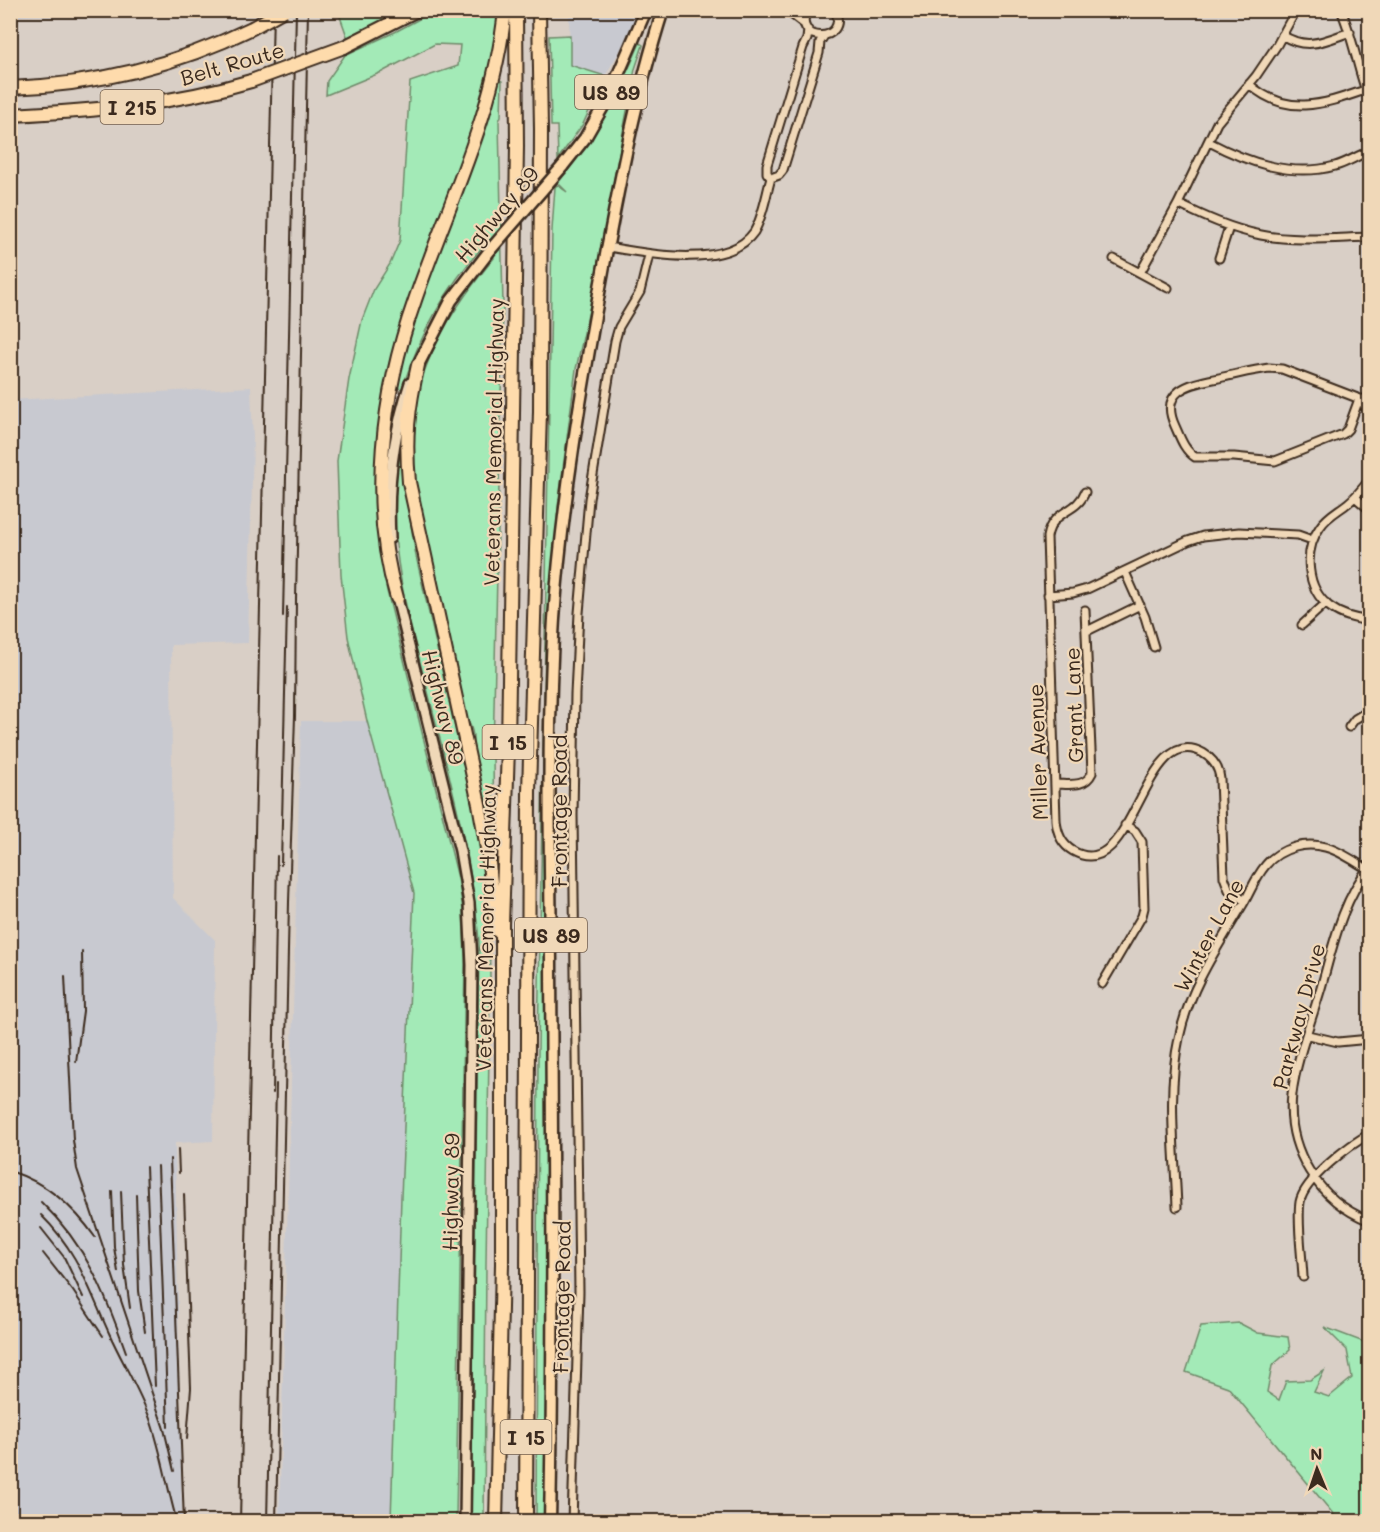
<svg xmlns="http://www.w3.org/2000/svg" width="1380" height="1532" viewBox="0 0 1380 1532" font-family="Mali,sans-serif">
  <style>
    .built { fill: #c8c9d0 }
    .green { fill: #a3eab7; stroke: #6f8a6a; stroke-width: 1.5 }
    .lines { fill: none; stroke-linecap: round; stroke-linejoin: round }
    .street-casing { stroke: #3b2a1e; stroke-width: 11 }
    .secondary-casing { stroke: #3b2a1e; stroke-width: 14 }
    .primary-casing { stroke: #3b2a1e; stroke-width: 15 }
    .highway-casing { stroke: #3b2a1e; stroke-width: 16 }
    .street { stroke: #f0d8b8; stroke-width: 7 }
    .secondary { stroke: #f0d8b8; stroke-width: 9 }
    .primary { stroke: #fedbac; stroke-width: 10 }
    .highway { stroke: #fedbac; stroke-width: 12 }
    .rail { stroke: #3b2a1e; stroke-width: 2 }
    .primary-bridge-casing { stroke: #3b2a1e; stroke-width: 15; stroke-linecap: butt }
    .highway-bridge-casing { stroke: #3b2a1e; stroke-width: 16; stroke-linecap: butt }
    .primary-bridge { stroke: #fedbac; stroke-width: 10 }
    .highway-bridge { stroke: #fedbac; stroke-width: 12 }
    .labels { text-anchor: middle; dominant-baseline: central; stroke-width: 4.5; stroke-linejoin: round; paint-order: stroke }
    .shield { fill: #f0d8b8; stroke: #715e4c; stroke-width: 1.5 }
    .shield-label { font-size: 20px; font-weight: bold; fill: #3b2a1e }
    .street-label { font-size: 21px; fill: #3b2a1e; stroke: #f0d8b8 }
  </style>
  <rect width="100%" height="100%" fill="#d9cfc6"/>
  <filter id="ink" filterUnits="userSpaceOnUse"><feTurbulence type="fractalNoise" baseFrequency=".0167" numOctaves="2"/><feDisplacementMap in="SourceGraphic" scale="12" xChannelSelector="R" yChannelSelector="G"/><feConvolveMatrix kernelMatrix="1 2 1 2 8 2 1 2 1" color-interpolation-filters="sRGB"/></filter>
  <g filter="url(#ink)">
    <path class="built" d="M11,10h111v1l-111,5z
      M569,11h70l-12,28 -22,37 -35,-10z
      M251,387l2,52 -5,204 -77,2 2,253 42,42 -2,201 -38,2 7,378h-171v-1121z
      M301,721h66l47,172 -13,304 -10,324 -112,1z"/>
    <path class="green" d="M338,11h64l-54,28z
      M434,11h64v18l-16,67 -12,42 -66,177 -16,62 -11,126 3,52 7,36 71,287 5,32 2,48 -9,563h-65l10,-324 13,-304 -47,-172 -19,-84 -7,-62 -4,-114 12,-82 13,-59 12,-31 16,-25 10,-24 10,-158 48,-16 2,-21 -25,-1 -53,28 -56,23 1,-14 18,-26 50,-23z
      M570,35v30l35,11 -22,48 -25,35 -1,-33h-6l-2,-90z
      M640,43l3,2 -8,24 -45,237 -14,63 -18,138 -13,170v251l6,412 -7,181 -8,1 2,-473 14,-819 3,-43 2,-2 10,7 -9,-9c37,-46 59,-86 82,-140z
      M498,80l4,1 -1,35 -2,5 4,185 -10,447 1,100h-2l-20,-107c3,-11 -1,-20 -6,-30 -12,-49 -23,-97 -34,-146 -10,-46 -28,-111 -19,-157 11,-61 43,-109 81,-155l-5,-18c-40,42 -69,94 -87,149l-5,-1 16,-67z
      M398,445l18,111 63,278 10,66 1,79 -4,285 -2,257h-13l8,-579c-7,-86 -31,-171 -52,-254 -13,-47 -26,-95 -31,-143 -4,-33 -2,-66 2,-100z
      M1239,1323l19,10 30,4 2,13 -18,16 -5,26 12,8 7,-19 24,-1 14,-9 -10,21 15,5 23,-19 -5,-28 -23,-23 45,17v177h-30l-111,-134 -42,-15 15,-46z"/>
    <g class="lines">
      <g class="street-casing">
        <path id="street" d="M786,10l18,14
          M807,10c-16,34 43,34 28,0
          M1341,10c13,30 17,62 29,92
          M1282,35c25,16 42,6 68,-3
          M1249,84c37,33 73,21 116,6
          M1209,142c38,20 82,36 126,24 12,-3 23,-11 35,-15
          M771,178l8,-3 4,-5 36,-117 1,-11 4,-6
          M1178,204c27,13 53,25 83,31 35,7 73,3 109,2
          M608,247c39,7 120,23 146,-15 9,-15 12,-37 17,-54l-4,-5v-8l36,-118 4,-8 1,-9
          M1219,258l10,-31
          M1114,259l54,29
          M1140,273l38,-69 39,-81 39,-47 21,-31 19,-35
          M1359,399l-11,30 -5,5 -68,27 -41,-4h-39c-11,-7 -15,-20 -20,-31 -18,-39 21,-43 48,-49 15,-3 30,-7 46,-9l13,1 78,30h10
          M1360,399l6,9h4
          M1370,479c-7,9 -13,17 -22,24 -10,8 -21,13 -28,24 -17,24 -14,62 10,80 12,9 25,12 40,14
          M1085,492c-8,22 -33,17 -38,45l9,283c1,13 5,24 17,31 62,36 69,-132 130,-98 10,6 16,14 17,26l4,98 5,13 16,11
          M1355,497l15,13
          M1125,572l20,45 9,30
          M1048,595l25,-2 14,-4 101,-48 15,-5 36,-4 59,3 14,5
          M1302,625l24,-22
          M1087,631l53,-26
          M1349,727l6,-8 15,-9
          M1055,784c14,0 30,4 37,-11l-7,-163
          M1370,866c-28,35 -37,80 -49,122 -10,34 -25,72 -29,106 -6,55 26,107 78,127
          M1102,984l40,-68 2,-8 -2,-66 -7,-11 -10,-6
          M1308,1035l30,7 32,-3
          M1177,1207c-2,-55 -10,-115 2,-169 10,-49 38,-90 63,-132 8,-13 13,-28 23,-40 7,-9 19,-16 30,-19 28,-8 50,8 72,22
          M1303,1277c-1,-22 -6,-55 -3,-75 4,-22 50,-58 70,-68
          M572,1522l7,-230 -6,-477 2,-121 4,-81 10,-114 26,-158 4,-14 21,-35 9,-37"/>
      </g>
      <g class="secondary-casing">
        <path id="secondary" d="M390,538c-3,-53 3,-104 20,-155
          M396,594l64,257 9,52 3,62 -7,557"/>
      </g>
      <g class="primary-casing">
        <path id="primary" d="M562,167l23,-29 23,-40 38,-88
          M418,365l33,-64 40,-52
          M550,1522c4,-187 2,-373 1,-559 -1,-115 -4,-229 3,-344 8,-117 28,-232 49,-348 16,-87 33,-176 60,-261"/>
      </g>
      <g class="highway-casing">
        <path id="highway" d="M344,47l73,-37
          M10,88c85,-3 165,-22 242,-60
          M10,115c84,-4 160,-10 241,-34
          M418,365c-10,44 -13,73 -9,117l70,322 9,50 8,76
          M397,598c-29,-95 -15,-205 18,-298 33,-96 80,-188 90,-290
          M496,1522l6,-258v-340l6,-176 9,-602 -1,-136
          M526,1522l3,-730 11,-381 1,-282 -2,-119"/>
      </g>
      <use href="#street" class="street"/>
      <use href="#secondary" class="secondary"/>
      <use href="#primary" class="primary"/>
      <use href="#highway" class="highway"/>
      <path class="rail" d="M283,616l13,-606
        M281,865l6,-258
        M65,976l8,164 4,29 87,260 10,42
        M76,1062l7,-51 -1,-60
        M273,1093l4,-237
        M178,1149l1,24
        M170,1159l14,363
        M158,1166l10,261
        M146,1167l9,219
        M10,1171c37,12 63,35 85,66
        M112,1191l2,56 4,25
        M121,1191l3,74 6,43
        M136,1194l3,97 6,41
        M184,1194l7,194 -4,51
        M41,1202c46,44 64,91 85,150
        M41,1215c37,36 47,72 68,118 13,29 30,56 41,86 12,34 17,69 27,103
        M41,1228l23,29 19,40
        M43,1253l30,38 30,45
        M240,1522l33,-1512
        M267,1522l9,-438
        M276,1522l13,-620 6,-186 1,-117 12,-589"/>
      <g class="primary-bridge-casing">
        <path id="primary-bridge" d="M491,249l71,-82"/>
      </g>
      <g class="highway-bridge-casing">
        <path id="highway-bridge" d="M252,28l32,-18
          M251,81l93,-34"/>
      </g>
      <use href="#primary-bridge" class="primary-bridge"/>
      <use href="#highway-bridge" class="highway-bridge"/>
    </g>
  </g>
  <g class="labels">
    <g class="shield">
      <rect x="575" y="75" width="72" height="34" rx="4.5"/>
      <rect x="100.5" y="90" width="63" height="34" rx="4.5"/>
      <rect x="482.5" y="725" width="51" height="34" rx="4.5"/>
      <rect x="515" y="918" width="72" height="34" rx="4.5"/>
      <rect x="500.5" y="1420" width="51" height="34" rx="4.5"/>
    </g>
    <g class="shield-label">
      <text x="611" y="92">US 89</text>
      <text x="132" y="107">I 215</text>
      <text x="508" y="742">I 15</text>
      <text x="551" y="935">US 89</text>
      <text x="526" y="1437">I 15</text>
    </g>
    <g class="street-label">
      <text transform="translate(232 63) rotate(-16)">Belt Route</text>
      <text transform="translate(496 214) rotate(-50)">Highway 89</text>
      <text transform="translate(493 442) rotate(-89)">Veterans Memorial Highway</text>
      <text transform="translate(1073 705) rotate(-92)">Grant Lane</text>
      <text transform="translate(444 707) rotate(76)">Highway 89</text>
      <text transform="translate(1037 752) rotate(-92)">Miller Avenue</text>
      <text transform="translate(558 811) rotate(-90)">Frontage Road</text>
      <text transform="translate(485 928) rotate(-89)">Veterans Memorial Highway</text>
      <text transform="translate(1208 935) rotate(-62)">Winter Lane</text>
      <text transform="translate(1298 1016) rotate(-75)">Parkway Drive</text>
      <text transform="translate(450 1192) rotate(-89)">Highway 89</text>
      <text transform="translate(561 1297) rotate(-89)">Frontage Road</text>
    </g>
  </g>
  <rect width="1380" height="1532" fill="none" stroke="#f0d8b8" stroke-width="36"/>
  <rect x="18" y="18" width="1344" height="1496" fill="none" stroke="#3b2a1e" stroke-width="2" filter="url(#ink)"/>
  <g transform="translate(1317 1469) rotate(358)" stroke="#f0d8b8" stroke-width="4.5" paint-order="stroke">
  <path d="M0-4.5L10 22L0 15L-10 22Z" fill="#3b2a1e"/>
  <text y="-9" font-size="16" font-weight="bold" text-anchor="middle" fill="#3b2a1e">N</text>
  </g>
</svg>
